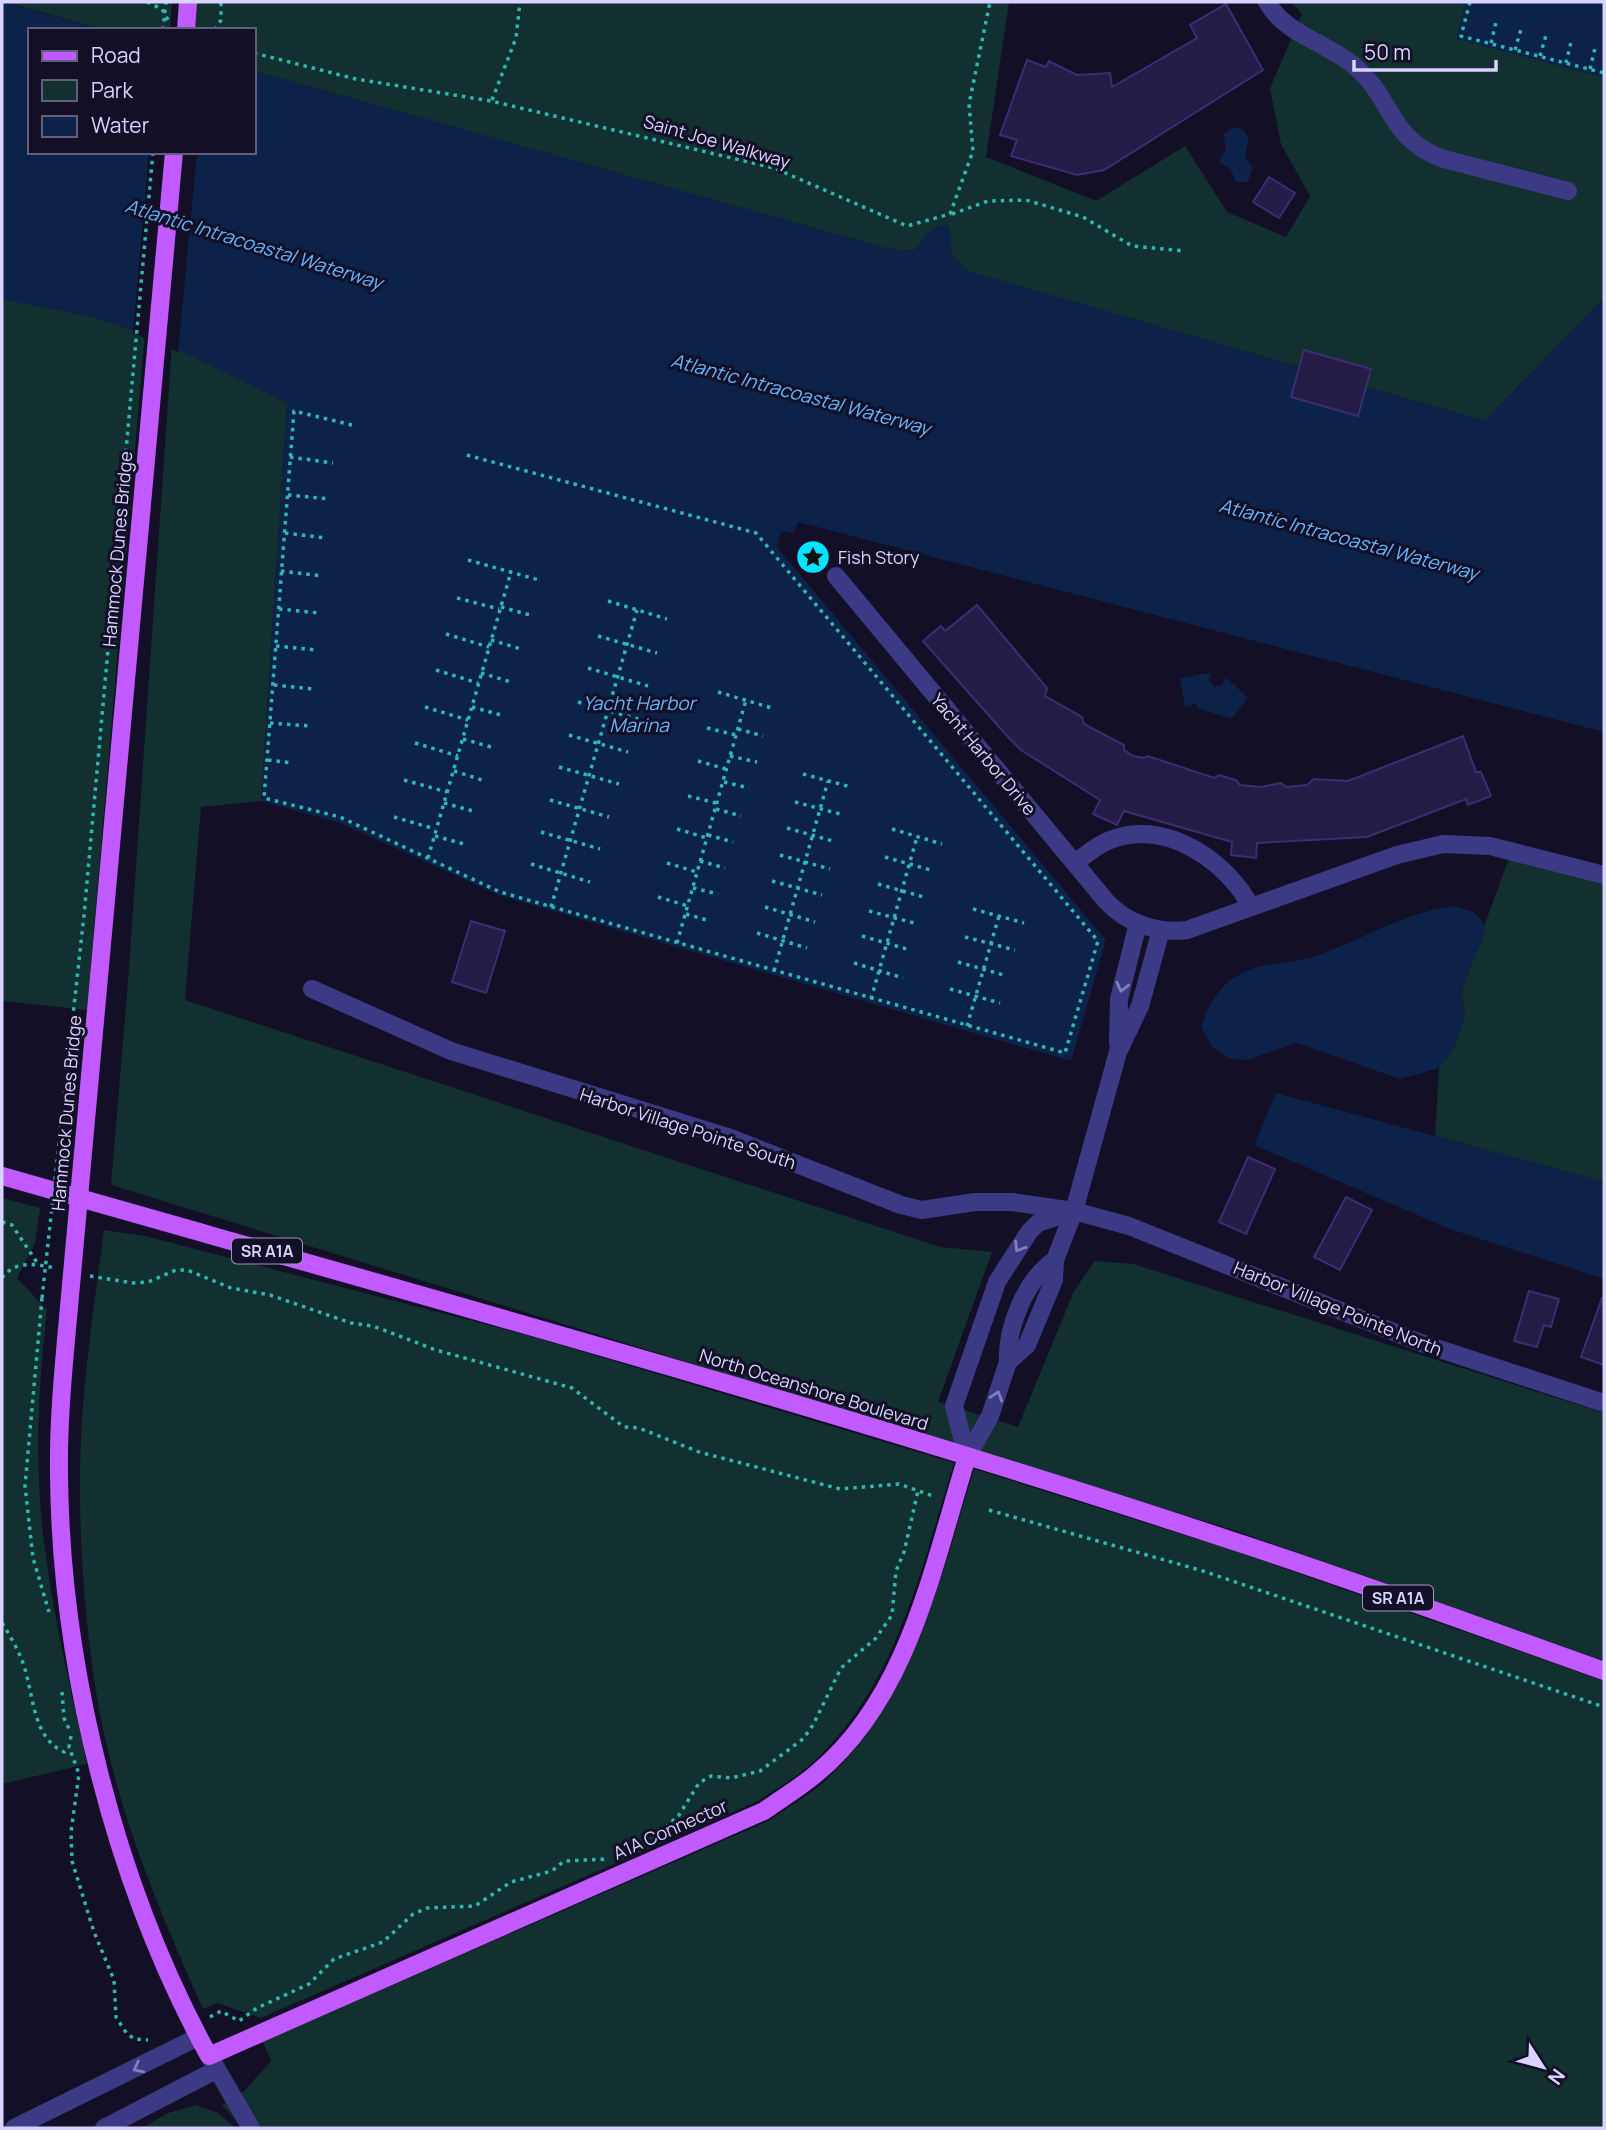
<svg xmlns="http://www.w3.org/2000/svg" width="1606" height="2130" viewBox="0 0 1606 2130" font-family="Manrope,sans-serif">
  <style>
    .green { fill: #12302f }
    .water { fill: #0c2248 }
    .pier { fill: #130f26 }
    .building { fill: #241b47; stroke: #3b2d73; stroke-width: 2 }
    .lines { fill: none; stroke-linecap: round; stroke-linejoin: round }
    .path { stroke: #2fb8b0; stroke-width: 3.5; stroke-dasharray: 3.5 5; stroke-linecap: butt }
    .minor { stroke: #3d3a85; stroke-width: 18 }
    .major { stroke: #c25bff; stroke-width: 18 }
    .path-bridge { stroke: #2fb8b0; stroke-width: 3.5; stroke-dasharray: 3.5 5; stroke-linecap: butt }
    .major-bridge { stroke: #c25bff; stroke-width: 18 }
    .oneway { stroke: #837fbc }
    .labels { text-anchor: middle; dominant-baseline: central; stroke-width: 6; stroke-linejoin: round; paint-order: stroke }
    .shield { fill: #130f26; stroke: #9e99be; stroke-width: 2 }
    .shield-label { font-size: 16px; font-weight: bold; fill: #d9d4ff }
    .street-label { font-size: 18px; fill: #d9d4ff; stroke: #130f26 }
    .poi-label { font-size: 18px; fill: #d9d4ff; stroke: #130f26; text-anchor: start }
    .water-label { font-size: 19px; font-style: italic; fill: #62b6ff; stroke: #130f26 }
  </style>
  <rect width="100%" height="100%" fill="#130f26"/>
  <path class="green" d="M5,2h167l-2,28h-65z
    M194,2h815l-23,155 110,44 89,-55 42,66 59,25 24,-41 -29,-52 -11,-56 32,-74 -11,-12h175l-9,37 147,38v221l-119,123 -119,-34 5,-18 -66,-19 -5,17 -333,-96 -38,-39 -15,19 -25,-2 -635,-178v-41h-62z
    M2,299l87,17 56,17 -58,677 -85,-9z
    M172,344l115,59 -26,398 -60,6 -16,193 755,247 52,5 -54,150 80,25 56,-136 21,-30 38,3 471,149v248l-367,-130 -1126,-346 17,-203z
    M1514,845l90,25v312l-169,-46 4,-68 15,-21 11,-31 -4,-23 13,-41 8,-10 2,-16z
    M2,1198l38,10 -5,35 -18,35 30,32c-9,79 -13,160 -2,239 9,73 27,144 42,215l-85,20z
    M104,1230l41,6 385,100 424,127c-33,105 -58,225 -143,301 -16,14 -35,25 -53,37l-497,217 -44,-15 -14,6c-37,-83 -74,-169 -95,-258 -25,-105 -34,-250 -24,-358 5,-55 13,-109 20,-163z
    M974,1469l258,81 372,131v447h-1361l-21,-23 22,-14 27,-30 -8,-19 507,-222c18,-13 40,-25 56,-40 88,-83 114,-200 148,-311z
    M196,2105l22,8 17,15h-93l26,-15z"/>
  <path class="water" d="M2,2l103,28h-75v122h224v-81l635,178 25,2 15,-19 13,-7 7,1 3,30 15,15 333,96 -9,30 66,19 9,-29 119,34 119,-123v434l-806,-210 -4,12 -13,-3 -4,16 329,393 -35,121 -570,-165 -161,-73 -79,-22 26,-398 -142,-70 -56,-17 -87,-17z
    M1466,2h138v75l-148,-38z
    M1234,127l9,2 6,9 -4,18 8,12 -5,14h-12l-5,-12 -12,-9 7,-13 -3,-14z
    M1201,674h9l-1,7 6,6 7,-2 3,-7 4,2 19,18 -17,21 -33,-11 -2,-5 -11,4 -5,-28z
    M1454,906l19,6 9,8 3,12 -24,60 4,24 -11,31 -15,21 -39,11 -103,-36 -50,17 -18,-2 -16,-10 -12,-21c6,-18 15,-37 31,-48 28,-20 62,-13 92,-26 47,-18 77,-39 130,-47z
    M1276,1093l328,89v97l-154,-50 -196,-84z"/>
  <path class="pier" d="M149,152h48l-19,200 -45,-19z"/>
  <path class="building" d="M1226,4l37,66 -159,100 -27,5 -66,-19 6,-16 -17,-5 27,-75 19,7 3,-6 28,14 33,-2 2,14 85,-49 -7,-13z
    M1269,177l26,16 -16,25 -26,-16z
    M1304,350l67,19 -13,47 -67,-19z
    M977,605l70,83 -2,8 37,21 2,7 40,21v5l9,6 11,2 4,-2 66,22 5,-3 17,5 4,5 21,2 20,-4 5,4 21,-2 7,-6 34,2 115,-45 13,36h5l10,24 -23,9 -2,-6 -99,38 -110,6 -1,15 -25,-3 1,-13 -108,-31 -7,14 -24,-11 7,-14 -79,-50 -13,-13 -85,-96 18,-15 4,5z
    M471,921l34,10 -19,62 -34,-11z
    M1248,1157l27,12 -29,65 -27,-12z
    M1346,1197l26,13 -32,60 -26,-13z
    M1529,1291l30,8 -8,28 -7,-2 -7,22 -23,-6z
    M1602,1298h2v67l-23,-8z"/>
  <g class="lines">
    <path class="path" d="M147,2l15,7 6,11
      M1470,2l-9,34 143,37
      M215,30l6,-10v-18
      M1491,43l5,-21
      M1515,50l6,-21
      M254,53l102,26 135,22 283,67 133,58 43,-12 23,-63 -4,-47 21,-102
      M1540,56l6,-21
      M1566,63l5,-21
      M1590,69l5,-21
      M492,100l24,-62 4,-36
      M952,214l36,-13 38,-1 57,17 49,29 53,5
      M352,425l-58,-14 -30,387 76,19 160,75 565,161 33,-112 -342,-408 -293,-79
      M290,457l43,6
      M288,495l42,4
      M285,533l41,5
      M468,560l71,20
      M281,571l42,5
      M457,598l42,11
      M608,601l59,18
      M501,607l29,8
      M279,609l40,4
      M446,634l43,13
      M598,636l59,17
      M491,640l30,9
      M276,646l41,4
      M588,668l60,18
      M436,670l42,13
      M481,673l30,9
      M274,685l39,4
      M718,692l54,16
      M578,702l60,17
      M425,707l43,13
      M472,707l29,8
      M270,723l40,3
      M707,728l29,7
      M738,729l25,7
      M569,735l59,17
      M463,739l28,8
      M415,743l43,13
      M730,756l27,6
      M268,760l25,3
      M698,761l28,8
      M559,767l60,17
      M454,771l28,9
      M803,774l48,13
      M404,780l43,12
      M724,782l25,6
      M688,796l28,7
      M550,800l59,17
      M795,802l49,13
      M444,803l29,8
      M716,809l25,7
      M394,817l41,12
      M787,828l49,14
      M677,829l30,9
      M892,829l50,15
      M541,832l59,17
      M708,835l25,7
      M435,836l29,8
      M780,855l50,14
      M885,857l49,14
      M428,858l83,-286
      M700,861l25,7
      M667,863l30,9
      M531,864l59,18
      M772,881l50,14
      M878,884l49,14
      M693,888l25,6
      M658,897l30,9
      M551,907l86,-297
      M765,907l50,15
      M973,909l51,14
      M869,911l49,13
      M686,914l24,7
      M757,933l50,15
      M862,936l48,14
      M965,937l50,13
      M677,943l69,-243
      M958,962l49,14
      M854,963l49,15
      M774,971l54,-190
      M950,989l50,14
      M871,999l46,-162
      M967,1026l32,-110
      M2,1222l10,3 26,39
      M90,1276l43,7 15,-1 28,-12h11l44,18 39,7 81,28 22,3 63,24 136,38 52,39 15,1 60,24 141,37 59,-5 34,12
      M2,1278c13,-18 33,-14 53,-10
      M42,1298l-17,188 8,72 16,54
      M989,1510l214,61 401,136
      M2,1623c7,11 14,23 19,35 13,29 9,79 43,94l5,-5
      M62,1692l2,26 5,11
      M71,1736l-2,11 10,27 -8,58 1,29 22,71 20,48 2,37 11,17 8,5 13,1
      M653,1839l26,-24 20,-32 12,-7 20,2 29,-7 43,-32 10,-14 28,-57 35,-30 16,-23 4,-44 8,-19 14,-61
      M210,2017l11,-6 18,10 18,-13 52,-24 25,-25 49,-17 30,-28 14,-6 48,-2 36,-24 41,-11 12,-10 44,-2"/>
    <path class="minor" d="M1267,2c18,32 58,40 86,63 40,31 34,74 91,94l124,32
      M836,576l270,325c20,22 52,33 81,29l210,-75 46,-11 47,2 114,29
      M1075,863c13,-10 26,-21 41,-25 54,-17 112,25 135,69
      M312,989l139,62 277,86 173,68 21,5 53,-8h37l62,9 55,15 292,117 183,60
      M1118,1044l1,-45 19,-76
      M1008,1362c-2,-34 18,-83 47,-102
      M967,1457l23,-41 18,-54 19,-17 27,-65 1,-20 19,-49 44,-159 22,-46 21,-76
      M967,1457l-13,-51 43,-124 32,-50 9,-9 33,-11
      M211,2059l40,69
      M14,2128l184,-91
      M104,2128l112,-58"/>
    <path class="major" d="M186,30l2,-28
      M2,1176c410,117 823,230 1228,364 126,41 250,87 374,131
      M69,1307c-5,56 -11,112 -10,169 2,194 57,411 150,580l555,-245c18,-13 37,-24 53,-38 92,-76 116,-208 150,-316"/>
    <path class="path-bridge" d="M163,30l3,-28
      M42,1298l42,-383 69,-763"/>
    <path class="major-bridge" d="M69,1307l105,-1155"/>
  </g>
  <defs><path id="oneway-chevron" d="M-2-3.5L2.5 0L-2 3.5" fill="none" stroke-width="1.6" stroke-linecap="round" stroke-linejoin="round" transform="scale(1.75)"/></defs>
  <g class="oneway">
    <use href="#oneway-chevron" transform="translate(1122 987) rotate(104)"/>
    <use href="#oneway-chevron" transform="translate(1019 1247) rotate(122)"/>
    <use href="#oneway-chevron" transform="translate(997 1396) rotate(-72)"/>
    <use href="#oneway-chevron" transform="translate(138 2068) rotate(153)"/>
  </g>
  <defs>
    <g id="sight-disc" transform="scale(1.75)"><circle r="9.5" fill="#00e5ff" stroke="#130f26"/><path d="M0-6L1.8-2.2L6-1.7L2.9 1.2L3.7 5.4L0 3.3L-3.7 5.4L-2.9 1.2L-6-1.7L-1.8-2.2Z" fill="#111"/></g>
  </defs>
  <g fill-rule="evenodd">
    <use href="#sight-disc" x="813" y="557"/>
  </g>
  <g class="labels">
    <g class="shield">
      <rect x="232" y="1238.5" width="70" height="25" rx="5"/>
      <rect x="1363" y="1585.5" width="70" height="25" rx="5"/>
    </g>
    <g class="shield-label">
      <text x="267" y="1251">SR A1A</text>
      <text x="1398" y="1598">SR A1A</text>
    </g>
    <g class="street-label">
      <text transform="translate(717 141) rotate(16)">Saint Joe Walkway</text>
      <text transform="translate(117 549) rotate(-85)">Hammock Dunes Bridge</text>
      <text transform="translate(984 754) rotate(50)">Yacht Harbor Drive</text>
      <text transform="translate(66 1113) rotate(-85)">Hammock Dunes Bridge</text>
      <text transform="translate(688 1128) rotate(18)">Harbor Village Pointe South</text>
      <text transform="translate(1338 1308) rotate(22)">Harbor Village Pointe North</text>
      <text transform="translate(814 1389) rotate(17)">North Oceanshore Boulevard</text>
      <text transform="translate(670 1829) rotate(-24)">A1A Connector</text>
    </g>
    <g class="poi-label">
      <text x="838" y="557">Fish Story</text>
    </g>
    <g class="water-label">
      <text transform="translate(254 244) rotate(17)">Atlantic Intracoastal Waterway</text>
      <text transform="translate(801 394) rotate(15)">Atlantic Intracoastal Waterway</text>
      <text transform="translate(1349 539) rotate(15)">Atlantic Intracoastal Waterway</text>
      <text x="639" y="703">Yacht Harbor<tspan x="639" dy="22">Marina</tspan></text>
    </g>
  </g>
  <rect width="1606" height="2130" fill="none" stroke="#d9d4ff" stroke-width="7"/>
  <rect x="28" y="28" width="228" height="126" fill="#130f26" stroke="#625e7d" stroke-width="2"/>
  <rect x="42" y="51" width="35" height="10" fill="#c25bff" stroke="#625e7d" stroke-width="2"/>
  <text x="91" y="63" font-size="21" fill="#d9d4ff">Road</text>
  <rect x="42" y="80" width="35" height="21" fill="#12302f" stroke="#625e7d" stroke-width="2"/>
  <text x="91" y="98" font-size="21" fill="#d9d4ff">Park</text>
  <rect x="42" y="116" width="35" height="21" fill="#0c2248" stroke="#625e7d" stroke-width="2"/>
  <text x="91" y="133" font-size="21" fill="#d9d4ff">Water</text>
  <g transform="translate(1543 2067) rotate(126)" stroke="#130f26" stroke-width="5" paint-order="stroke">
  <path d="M0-5L12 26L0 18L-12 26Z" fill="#d9d4ff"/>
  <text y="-10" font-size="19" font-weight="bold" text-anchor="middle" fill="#d9d4ff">N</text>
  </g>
  <path d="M1354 60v10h142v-10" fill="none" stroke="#d9d4ff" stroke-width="3.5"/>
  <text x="1364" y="60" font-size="21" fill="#d9d4ff" stroke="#130f26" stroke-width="5" paint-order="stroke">50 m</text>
</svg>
